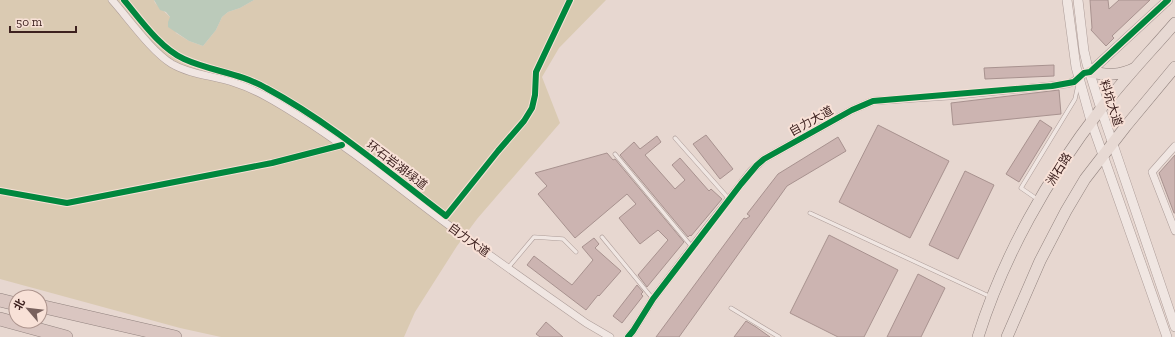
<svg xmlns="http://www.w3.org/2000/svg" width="1175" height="337" viewBox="0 0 1175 337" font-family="'Zilla Slab','Noto Sans SC',serif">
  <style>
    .green { fill: #dacab2 }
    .water { fill: #bbcaba }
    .building { fill: #ccb4b1; stroke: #a8928f }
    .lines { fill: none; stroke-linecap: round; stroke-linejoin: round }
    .service-casing { stroke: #ad9d99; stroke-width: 4.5 }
    .minor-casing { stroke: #ad9d99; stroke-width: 8 }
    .tertiary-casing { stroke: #ad9d99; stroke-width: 10 }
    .primary-casing { stroke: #92837f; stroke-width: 12 }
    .motorway-casing { stroke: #92837f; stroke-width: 14 }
    .service { stroke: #f0e6e2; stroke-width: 3.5 }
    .minor { stroke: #f0e6e2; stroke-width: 7 }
    .tertiary { stroke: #f0e6e2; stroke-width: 9 }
    .primary { stroke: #e7d9d3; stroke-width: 11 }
    .motorway { stroke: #dac6c1; stroke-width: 13 }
    .cycleway-casing { stroke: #f8e1d7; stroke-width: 8 }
    .cycleway { stroke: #00873e; stroke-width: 6 }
    .labels { text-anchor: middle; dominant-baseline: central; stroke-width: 4; stroke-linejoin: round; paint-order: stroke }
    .street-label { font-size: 12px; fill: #3d211f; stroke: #f8e1d7 }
  </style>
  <rect width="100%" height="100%" fill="#e7d7d0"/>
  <path class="green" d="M0,0h154l1,3 15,14 6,16 13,8 14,5 13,-16 6,-13 6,-5 12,-4 14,-8h352l-47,48 -17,29 18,46 -83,96 -20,27 -42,66 -11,25h-183l-41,-9 -180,-49z"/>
  <path class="water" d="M154,0h100l-14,8 -12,4 -6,5 -6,13 -13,16 -14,-5 -21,-14v-5l2,-5 -4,-5 -6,-2z"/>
  <path class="building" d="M1090,0h18l1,9 10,-9h31l-38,36 2,2 -8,8 -15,-16 1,-2z
    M1054,65v11l-69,3 -1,-11z
    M1059,90l2,24 -108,11 -2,-22z
    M1040,120l12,8 -33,54 -13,-8z
    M878,125l71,36 -39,77 -71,-36z
    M706,135l27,34 -13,10 -27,-35z
    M657,136l4,6 -16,13 30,34 10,-9 -13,-15 8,-7 29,33 2,-2 11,10 -31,37 -1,-1 -2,2 -68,-82 14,-13 6,7z
    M838,137l8,14 -59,35 -108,151h-23l88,-119 2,1 4,-3 -3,-2 31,-40z
    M607,153l6,7 2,-1 69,83 -37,45 -9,-12 30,-35 -10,-10 -18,14 -21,-26 17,-14 -9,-10 -52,44 -37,-44 9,-8 -12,-13z
    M1175,155v58h-1l-15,-40z
    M965,171l29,14 -36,74 -29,-14z
    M829,235l69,35 -34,67h-26l-48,-24z
    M594,238l5,6 -4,4 26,23 -22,25 -1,-1 -12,15 -59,-45 7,-9 38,29 21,-25 -11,-13z
    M918,274l27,14 -24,49h-34z
    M637,285l6,7 -2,2 2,2 -21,27 -9,-7z
    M746,321l10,6 14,10h-36z
    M546,322l17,15h-23l-4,-3z"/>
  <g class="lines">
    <g class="service-casing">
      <path id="service" d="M675,138l54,61
        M615,154l77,93
        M1037,199l-16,-11 54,-89 3,-14
        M810,213l181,84
        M602,237l51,62
        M508,268l26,-31 29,2 13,13
        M731,308l48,29"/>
    </g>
    <g class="minor-casing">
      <path id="minor" d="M112,0c17,19 39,51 60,64 19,11 43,12 63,19 22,7 43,20 62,32 51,32 98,70 146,106 47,35 95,68 143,102l24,14
        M1175,146l-23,26 23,59
        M628,337l5,-6 20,-32 55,-73 43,-55 13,-12 88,-49 21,-9 76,-5 118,-12c11,-3 13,-10 23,-12"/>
    </g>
    <g class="tertiary-casing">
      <path id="tertiary" d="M1067,0l9,67 15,54 76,216
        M1078,0l6,51 3,13 14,45 74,218
        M1090,72l78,-72"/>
    </g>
    <g class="primary-casing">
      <path id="primary" d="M1090,72c16,3 30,4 45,-4
        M978,337c25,-80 70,-160 122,-227 23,-30 50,-58 75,-87
        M1007,337l33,-76 26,-50 19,-32 41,-53 49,-59"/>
    </g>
    <g class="motorway-casing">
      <path id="motorway" d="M0,300l16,4
        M40,306l135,31
        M0,319l66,18"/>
    </g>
    <use href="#service" class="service"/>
    <use href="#minor" class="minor"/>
    <use href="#tertiary" class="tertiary"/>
    <use href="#primary" class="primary"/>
    <use href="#motorway" class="motorway"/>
    <g class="cycleway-casing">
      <path id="cycleway" d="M124,0c16,19 36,48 60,59 26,12 56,14 82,29 65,35 122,84 180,128l52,-65 26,-30 8,-13 3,-13 1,-23 34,-72
        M0,191l67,12 205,-40 70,-18
        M628,337l5,-6 20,-32 88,-115 16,-19 7,-6 88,-49 21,-9 179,-15 22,-4 10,-9 6,-1 78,-72"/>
    </g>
    <use href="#cycleway" class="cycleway"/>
  </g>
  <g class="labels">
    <g class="street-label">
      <text transform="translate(1111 103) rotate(72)">料坑大道</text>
      <text transform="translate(811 121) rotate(-29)">自力大道</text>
      <text transform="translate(397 165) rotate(37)">环石岩湖绿道</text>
      <text transform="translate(1059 169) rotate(-58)">洲石路</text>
      <text transform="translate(469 240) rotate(36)">自力大道</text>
    </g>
  </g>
  <g transform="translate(28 309) rotate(298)"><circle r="19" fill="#f8e1d7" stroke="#ad948d"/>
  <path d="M0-3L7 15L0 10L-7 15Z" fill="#78615d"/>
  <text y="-6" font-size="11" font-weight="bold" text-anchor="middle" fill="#3d211f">北</text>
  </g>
  <path d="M10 26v6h66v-6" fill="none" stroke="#3d211f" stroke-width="2"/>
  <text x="16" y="26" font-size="12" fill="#3d211f" stroke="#f8e1d7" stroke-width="3" paint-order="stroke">50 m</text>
</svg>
